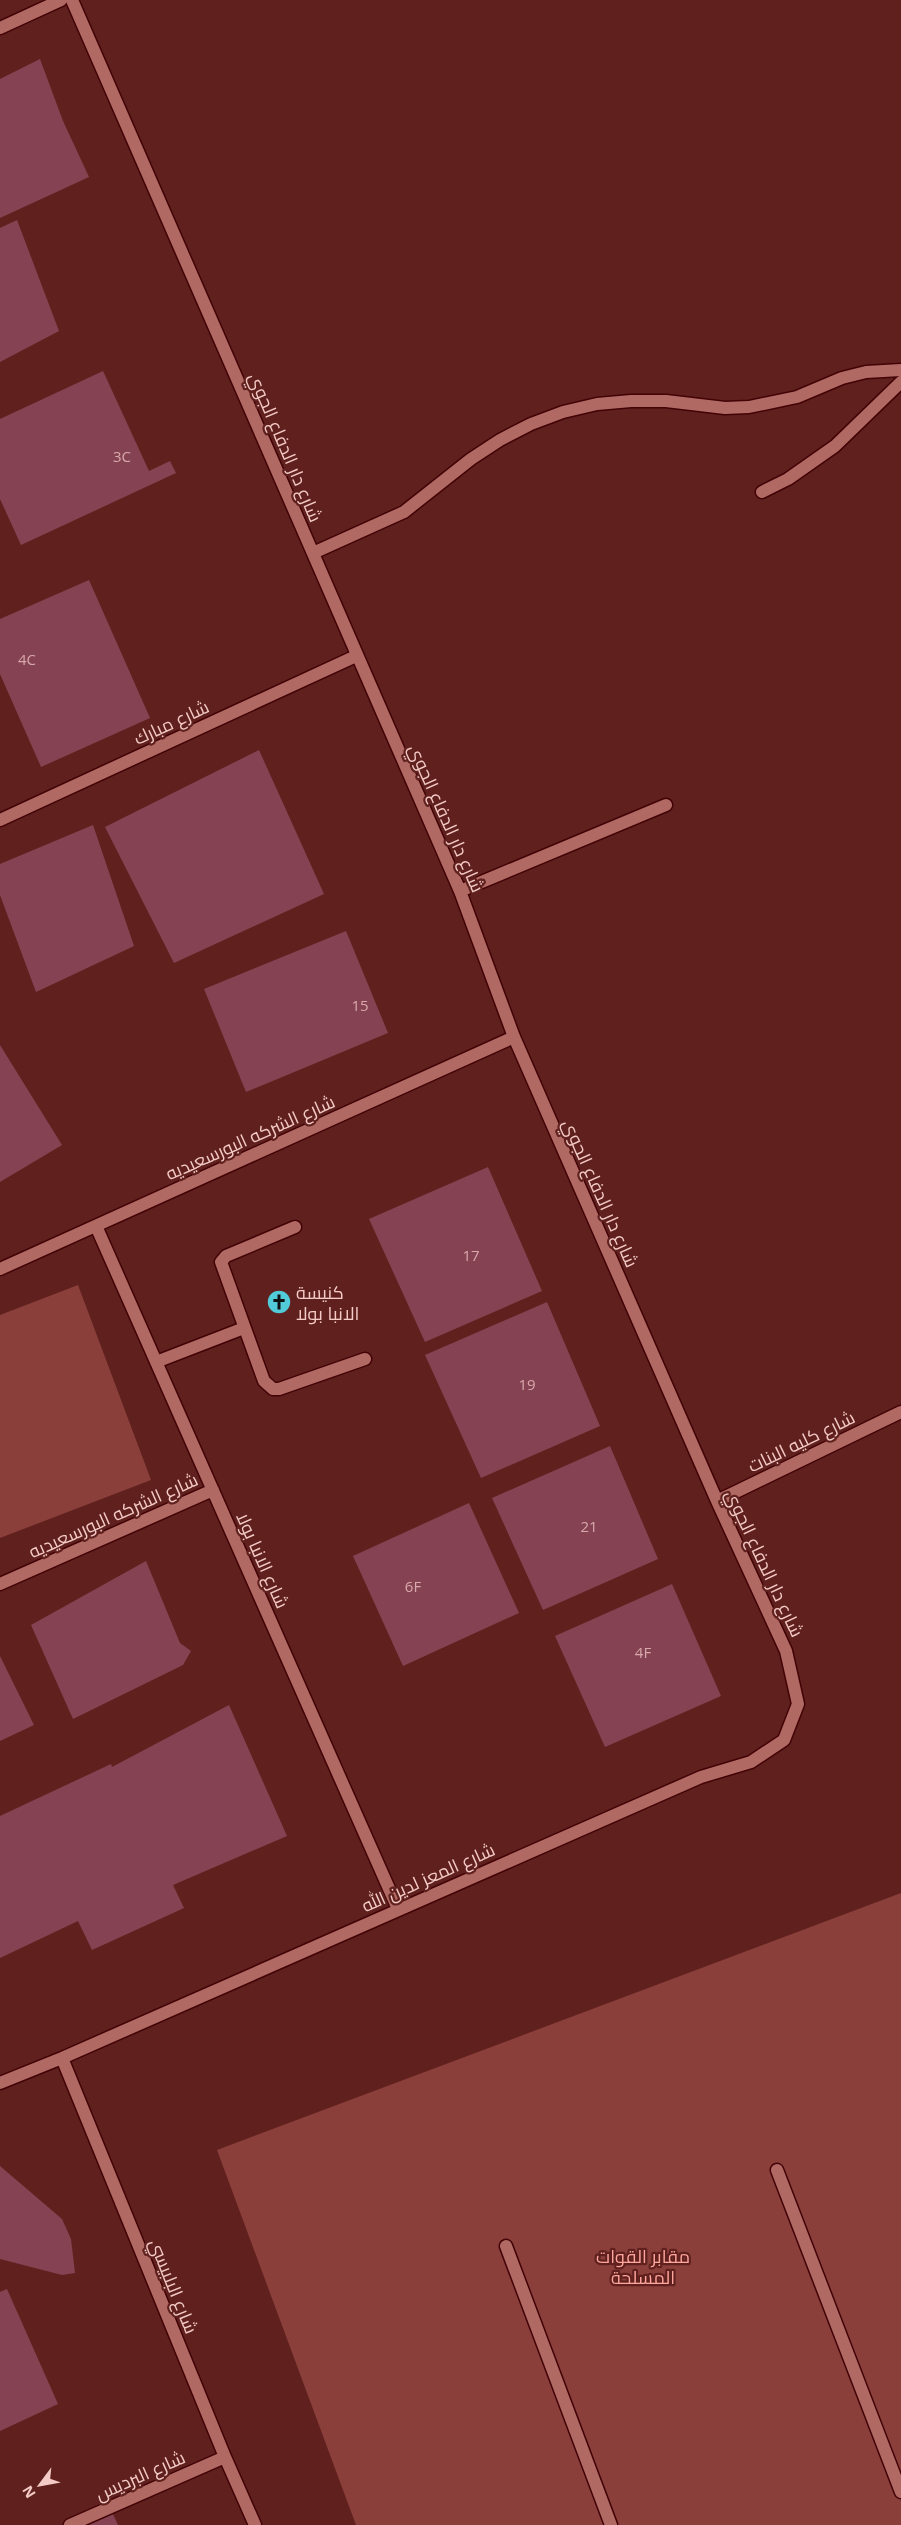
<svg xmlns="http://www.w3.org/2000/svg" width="901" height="2525" viewBox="0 0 901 2525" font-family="'Open Sans',Cairo,sans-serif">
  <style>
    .green { fill: #8a3f3b }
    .building { fill: #854253 }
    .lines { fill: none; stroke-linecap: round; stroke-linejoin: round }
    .minor-casing { stroke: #420306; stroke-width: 15 }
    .minor { stroke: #b16963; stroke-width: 12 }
    .labels { text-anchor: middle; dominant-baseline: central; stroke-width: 4.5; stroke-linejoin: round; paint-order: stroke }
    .number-label { font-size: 15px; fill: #d8a9aa }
    .street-label { font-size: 18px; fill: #f4cbc7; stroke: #60211e }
    .poi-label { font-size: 18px; fill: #f4cbc7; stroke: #60211e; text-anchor: start }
    .park-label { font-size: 18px; fill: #fea69e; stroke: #60211e }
  </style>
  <rect width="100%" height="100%" fill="#60211e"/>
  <path class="green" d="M78,1285l73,195 -151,58v-223z
    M901,1893v632h-545l-139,-375z"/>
  <path class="building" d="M40,59l23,62 26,56 -89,41v-139z
    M17,220l42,111 -59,31v-134z
    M103,371l46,100 21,-10 6,12 -155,72 -21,-46v-80z
    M89,580l61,138 -109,49 -41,-93v-55z
    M259,750l65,144 -150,69 -69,-136z
    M93,825l41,121 -98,46 -36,-97v-31z
    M346,931l42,102 -142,59 -42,-103z
    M0,1045l62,100 -62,37z
    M488,1167l54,124 -117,51 -56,-123z
    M547,1302l53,124 -119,52 -56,-123z
    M610,1446l48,113 -115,51 -51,-112z
    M469,1503l50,110 -116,53 -50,-110z
    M146,1561l34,82 11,8 -8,14 -110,54 -42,-94z
    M672,1584l49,112 -116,51 -50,-111z
    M0,1656l34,69 -34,16z
    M229,1705l58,131 -114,49 11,23 -92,42 -14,-29 -78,37v-142l111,-52 1,3z
    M0,2166l62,53 9,20 4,34 -13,2 -62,-16z
    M7,2289l51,115 -58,27v-139z
    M113,2514l5,11h-30z"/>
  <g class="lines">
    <g class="minor-casing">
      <path id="minor" d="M0,28l61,-28
        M762,492l26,-13 47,-33 66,-64
        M313,553l91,-41 67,-53 29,-19 31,-16 32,-12 34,-8 34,-3h35l59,7 24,-1 48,-10 45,-19 24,-6 35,-2
        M0,820l356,-164
        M460,891l206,-86
        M96,1226l302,683
        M295,1227l-69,29 -5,6 43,119 9,8h6l86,-30
        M0,1269l514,-232
        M156,1362l88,-34
        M717,1501l184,-89
        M0,1584l213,-94
        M62,2058l163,399 30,68
        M0,2083l62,-25 639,-281 50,-15 33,-22 14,-36 -12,-53 -69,-150 -203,-464 -54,-146 -388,-891
        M777,2170l124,322
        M506,2246l105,279
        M70,2525l155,-68"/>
    </g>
    <use href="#minor" class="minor"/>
  </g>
  <defs>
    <g id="church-disc" transform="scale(1.25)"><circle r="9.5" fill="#52cbd8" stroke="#60211e"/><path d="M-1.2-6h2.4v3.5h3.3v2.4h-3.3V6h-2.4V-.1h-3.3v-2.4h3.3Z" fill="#111"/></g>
  </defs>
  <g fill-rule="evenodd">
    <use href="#church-disc" x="279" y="1302"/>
  </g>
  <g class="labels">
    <g class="number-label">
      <text x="122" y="456">3C</text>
      <text x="27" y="659">4C</text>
      <text x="360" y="1005">15</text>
      <text x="471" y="1255">17</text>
      <text x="527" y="1384">19</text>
      <text x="589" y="1526">21</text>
      <text x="413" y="1586">6F</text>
      <text x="643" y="1652">4F</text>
    </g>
    <g class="street-label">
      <text transform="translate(286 447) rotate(67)">شارع دار الدفاع الجوي</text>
      <text transform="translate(171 722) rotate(-25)">شارع مبارك</text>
      <text transform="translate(447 818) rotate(66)">شارع دار الدفاع الجوي</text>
      <text transform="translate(250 1137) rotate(-24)">شارع الشركه البورسعيديه</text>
      <text transform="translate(601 1193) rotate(66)">شارع دار الدفاع الجوي</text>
      <text transform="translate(801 1441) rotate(-26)">شارع كليه البنات</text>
      <text transform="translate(113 1515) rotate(-24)">شارع الشركه البورسعيديه</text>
      <text transform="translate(263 1560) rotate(66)">شارع الانبا بولا</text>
      <text transform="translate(765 1563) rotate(65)">شارع دار الدفاع الجوي</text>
      <text transform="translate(428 1877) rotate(-24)">شارع المعز لدين الله</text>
      <text transform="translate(174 2286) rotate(68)">شارع البلبيسي</text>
      <text transform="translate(140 2475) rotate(-24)">شارع البرديس</text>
    </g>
    <g class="poi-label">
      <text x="296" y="1292">كنيسة<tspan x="296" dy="21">الانبا بولا</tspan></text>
    </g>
    <g class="park-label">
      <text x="643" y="2256">مقابر القوات<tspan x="643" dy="21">المسلحة</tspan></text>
    </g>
  </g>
  <g transform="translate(40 2485) rotate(238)" stroke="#60211e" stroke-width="4" paint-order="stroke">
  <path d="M0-4L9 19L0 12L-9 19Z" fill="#f4cbc7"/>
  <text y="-8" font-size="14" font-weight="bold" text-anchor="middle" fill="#f4cbc7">N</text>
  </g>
</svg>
